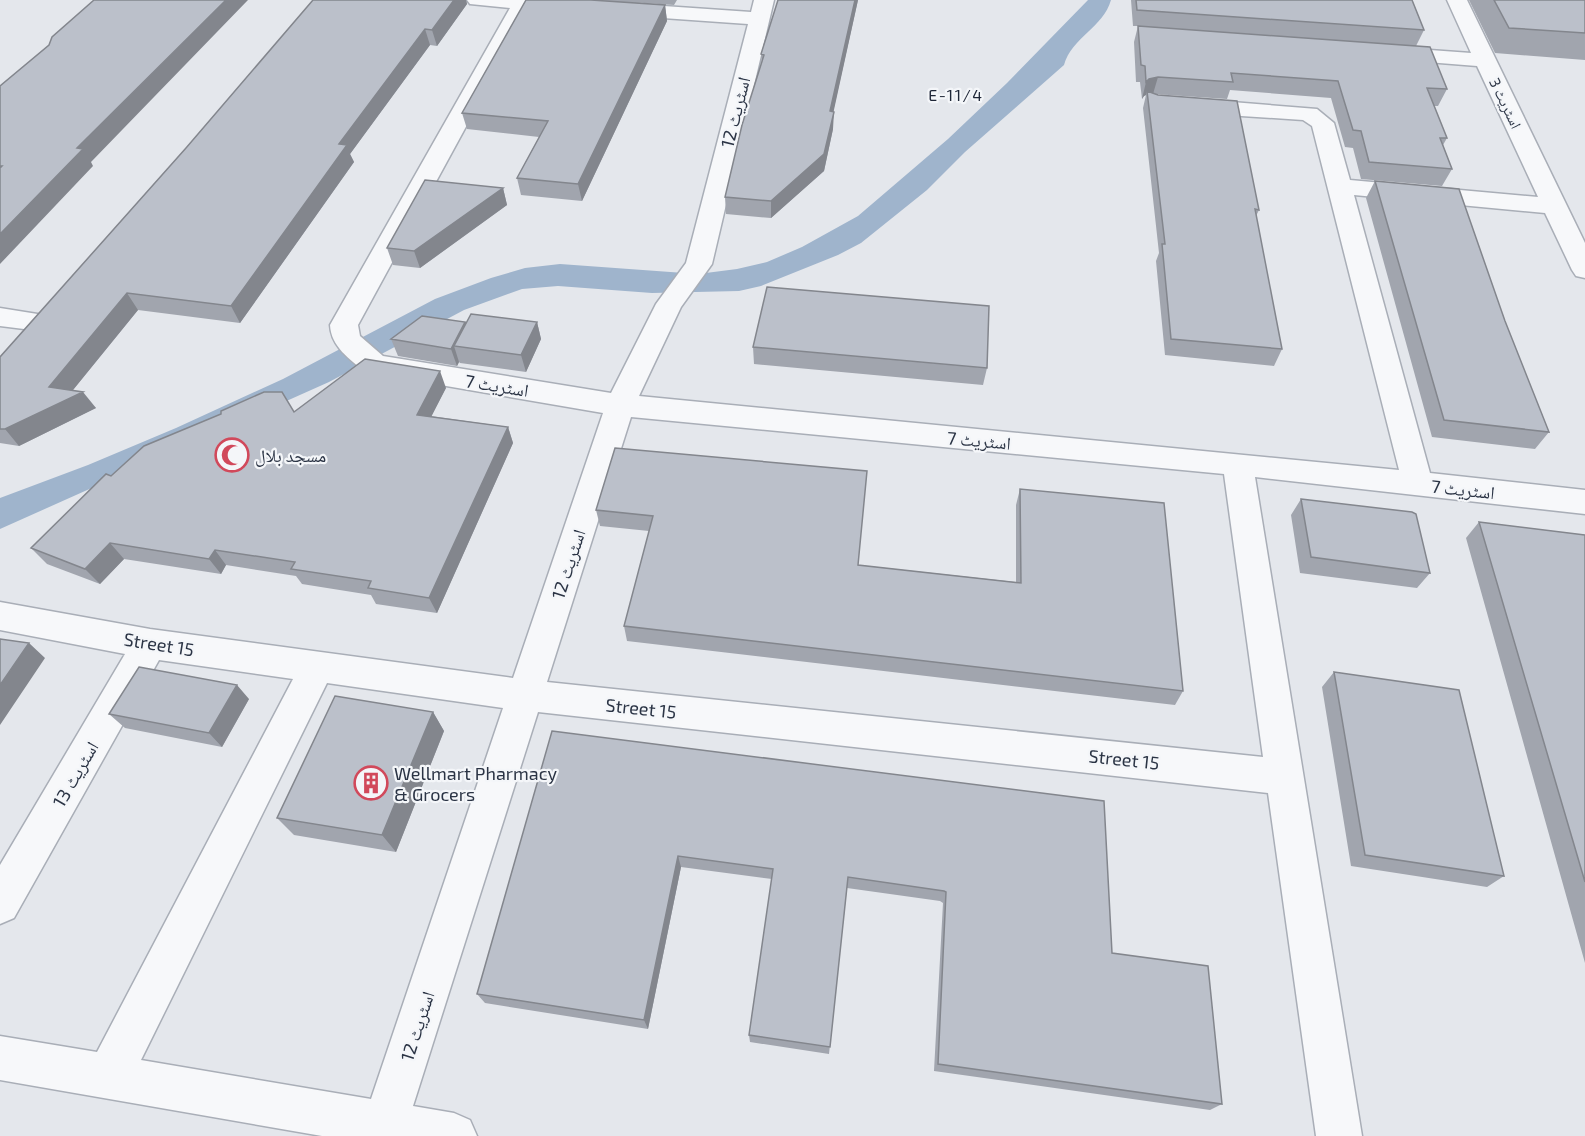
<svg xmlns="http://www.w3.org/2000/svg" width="1585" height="1136" viewBox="0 0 1585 1136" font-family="'Exo 2','Noto Naskh Arabic',sans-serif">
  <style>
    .water { fill: #9fb4cc }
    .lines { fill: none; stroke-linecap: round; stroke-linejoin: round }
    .street-casing { stroke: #a9aeb7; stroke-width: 3 }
    .street { fill: #f7f8fa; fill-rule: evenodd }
    .wall { fill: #a1a5ae }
    .shaded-wall { fill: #83868d }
    .building { fill: #bbc0ca; stroke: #83868d; stroke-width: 1.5 }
    .labels { text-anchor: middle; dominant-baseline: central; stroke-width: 4.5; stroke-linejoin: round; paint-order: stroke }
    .far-street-label { font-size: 15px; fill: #2b3445; stroke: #f4f6f9 }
    .far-neighbourhood-label { font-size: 16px; letter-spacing: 1.5px; fill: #1d2536; stroke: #f4f6f9 }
    .street-label { font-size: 18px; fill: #2b3445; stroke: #f4f6f9 }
    .poi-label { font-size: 18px; fill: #2b3445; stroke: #f4f6f9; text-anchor: start }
  </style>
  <rect width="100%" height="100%" fill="#e4e7ec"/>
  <path class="water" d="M1088,0h23c-8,28 -39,37 -47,65l-99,87 -38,38 -66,53 -23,12 -77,31 -22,5 -87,2 -94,-7 -36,3 -58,21 -135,72 -329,147v-31l88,-33 88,-37 107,-49 152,-80 56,-21 34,-10 35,-4 138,10 39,-5 30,-7 35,-15 56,-31 90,-77 59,-56z"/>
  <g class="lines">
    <g class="street-casing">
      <path id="street" d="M467,0h81l3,4 -3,4 -18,1 -172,316 2,11 23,20 228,37 45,-89 30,-41 62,-239 -128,-9 -7,-2 -3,-4 3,-4 7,-2 131,9 3,-12h20l-62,264 -31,43 -42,89 760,74 -87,-344 -9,-6 -108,-7 -8,-2 -3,-5 3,-5 8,-2 122,10 17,14 16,57 188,17 -61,-131 -88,-7 -7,-2 -4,-4 4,-4 7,-2 82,6 -24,-53h20l118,243v35l-9,-2 -4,-6 -27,-57 -191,-18 76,278 155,17v24l-330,-37 107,659h-46l-48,-343 -730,-81 -125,394 41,7 16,7 7,16h-155l-322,-56v-44l97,16 196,-373 -134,-19 -145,258 -14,6v-59l125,-211 -125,-24v-28l150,27 363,49 90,-265 -238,-41c-15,-13 -34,-25 -35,-47l180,-317 -40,-4zM631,417l593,57 39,283 -716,-75zM327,683l176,25 -132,391 -230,-39z
        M0,308l50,8 4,6 -4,6 -10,3 -40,-5z"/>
    </g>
    <use href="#street" class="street"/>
  </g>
  <path class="wall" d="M313,0h153l1,4 -30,42 -7,-1 -80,109 4,8 -114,161 -102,-13 -65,80 23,18 -77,38 -19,-3v-86l186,-209z
    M526,0h151l-3,5 -44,-3 35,3 2,16 -85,180 -61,-6 -4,-17 22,-41 -72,-8 -5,-16z
    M778,0h80l-25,112v17l-9,42 -53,47 -45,-4 -1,-17 37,-134 -1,-9z
    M1131,0h281l12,30 -8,16 31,43 -9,17h-4l13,32 -4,7 9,24 -10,17 -81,-7 -8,-31 -8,-1 -14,-49 -101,-8 -3,9 -73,-5 105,116 -3,6 26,133 -8,17 -109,-11 -9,-94 3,-8 -16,-145 3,-13 -2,1 -2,3 -2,-17h-4l-2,-40 4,-16h-5z
    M1469,0h116v60l-90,-7z
    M1375,181l130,140 44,111 -14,17 -103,-12 -66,-239z
    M503,188l4,17 -87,63 -27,-3 -6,-17z
    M537,322l4,17 -15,33 -66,-9 -1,-1 -2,4 -59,-10 -7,-17 75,-15z
    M753,347l234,21 -4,17 -229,-21z
    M446,388l-15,28 77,11 5,16 -76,170 -61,-9 -5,-9 -69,-11 -6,-8 -70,-11 -5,9 -97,-15 -24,25 -53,-20 -16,-16 80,-72z
    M615,448l243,117 158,17v-77l4,-16 163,202 -8,14 -548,-64 -3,-15 25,-95 -49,-5 -4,-16z
    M1301,499l129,74 -13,15 -117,-15 -9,-58z
    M1479,522l106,13v428l-119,-425z
    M1334,672l170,204 -17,11 -136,-21 -29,-179z
    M249,699l-27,48 -97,-19 -16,-14z
    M433,712l11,19 -48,121 -102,-17 -17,-17z
    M552,731l560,222 110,151 -12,6 -276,-39 9,-168 -3,-2 -93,-13 -18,166 -79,-12 -1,-7 23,-156 -91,-12 -33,162 -163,-26 -8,-9z"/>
  <path class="shaded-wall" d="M226,0h22l-157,162 2,4 -93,98v-30l77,-86z
    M454,0h12l1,4 -30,42 -5,-16z
    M855,0h3l-28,128v-17z
    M665,5l2,16 -85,180 -4,-17z
    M425,29l5,16 -80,109 4,8 -114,161 -9,-17 108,-162z
    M1158,77l-5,17 -6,-3 -1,4 -2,1 -2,3 4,-17 3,-3z
    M834,112l-1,17 -9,42 -53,47v-17z
    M503,188l4,17 -87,63 -6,-17z
    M127,293l11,17 -74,91 19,-9 13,16 -77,38 -14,-17 44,-42z
    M465,322l6,17 -17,7 5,16 -2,4 -6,-17z
    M537,322l4,17 -15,33 -5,-17z
    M440,371l6,17 -22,43 -7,-16z
    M508,427l5,16 -76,170 -8,-15z
    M110,543l14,16 -24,25 -15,-15z
    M215,550l11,15 -5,9 -12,-15z
    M29,643l16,15 -45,67v-40z
    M237,685l12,14 -27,48 -13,-14z
    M433,712l11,19 -48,121 -14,-17z
    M678,856l3,11 -33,162 -4,-9z"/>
  <path class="building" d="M94,0h132l-149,148 6,1 -83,85v-66l2,-2h-2v-80l49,-41 3,-8z
    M313,0h141l-22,30 -7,-1 -86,115 8,1 -116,161 -104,-13 -78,94 34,5 -78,37h-5v-72l186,-209z
    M526,0h65l74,5 -87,179 -61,-6 31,-57 -86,-8z
    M778,0h77l-25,111 4,1 -10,42 -53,47 -46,-4 17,-72 22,-70 -3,-1z
    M1136,0h276l12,30 -287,-20z
    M1494,0h91v33l-76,-5z
    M1138,26l292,21 17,42 -20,-1 20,50h-7l12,31 -83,-7 -8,-31 -8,-1 -15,-49 -107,-8 2,9 -75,-5 -9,2 -3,3 -1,-16 -4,-1z
    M1147,91l11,4 79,6 22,109 -4,-1 27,140 -111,-10 -9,-95h3z
    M425,180l78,8 -89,63 -27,-3z
    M1375,181l84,8 46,132 44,111 -105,-12z
    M767,287l222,19 -2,62 -234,-21z
    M471,314l66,8 -16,33 -67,-9z
    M422,316l43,6 -14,27 -60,-10z
    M365,359l75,12 -23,44 91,12 -79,171 -61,-10 3,-7 -80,-12 4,-7 -80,-12 -6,9 -99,-16 -25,26 -54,-21 75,-74 5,2 33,-30 77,-32v-3l43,-19h18l12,20z
    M615,448l252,23 -9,94 163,18 -1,-94 144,14 19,188 -559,-65 29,-110 -57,-6z
    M1301,499l111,13 4,2 14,59 -119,-16z
    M1479,522l106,13v347z
    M0,639l29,4 -29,42z
    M139,667l98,18 -28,48 -100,-19z
    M1334,672l125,18 45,186 -139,-21z
    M335,696l98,16 -51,123 -105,-17z
    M552,731l552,70 8,152 96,13 14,138 -284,-40 8,-172 -2,-1 -96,-14 -18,170 -81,-12 24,-166 -95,-13 -34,164 -167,-26z"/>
  <defs>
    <g id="mosque-ring" transform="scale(1.725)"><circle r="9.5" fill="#f4f6f9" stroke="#d1495b" stroke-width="1.5"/><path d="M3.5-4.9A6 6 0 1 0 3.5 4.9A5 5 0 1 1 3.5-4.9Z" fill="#d1495b"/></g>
    <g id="building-ring" transform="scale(1.725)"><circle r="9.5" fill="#f4f6f9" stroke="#d1495b" stroke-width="1.5"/><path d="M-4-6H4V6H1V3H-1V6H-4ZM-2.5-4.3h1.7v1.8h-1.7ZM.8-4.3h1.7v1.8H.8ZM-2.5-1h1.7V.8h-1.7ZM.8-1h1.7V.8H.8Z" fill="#d1495b"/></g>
  </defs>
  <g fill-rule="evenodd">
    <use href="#mosque-ring" x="232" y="455"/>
    <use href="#building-ring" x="371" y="783"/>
  </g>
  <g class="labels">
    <g class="far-street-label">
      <text transform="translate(1506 103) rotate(64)">اسٹریٹ 3</text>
    </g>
    <g class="far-neighbourhood-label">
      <text x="956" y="94">E-11/4</text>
    </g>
    <g class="street-label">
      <text transform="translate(735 112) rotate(-76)">اسٹریٹ 12</text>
      <text transform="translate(497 385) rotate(9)">اسٹریٹ 7</text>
      <text transform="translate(979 440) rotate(5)">اسٹریٹ 7</text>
      <text transform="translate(1463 489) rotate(6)">اسٹریٹ 7</text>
      <text transform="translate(568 564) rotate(-72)">اسٹریٹ 12</text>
      <text transform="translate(159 644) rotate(9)">Street 15</text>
      <text transform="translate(641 708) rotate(6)">Street 15</text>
      <text transform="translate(1124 759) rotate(6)">Street 15</text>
      <text transform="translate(75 774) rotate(-60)">اسٹریٹ 13</text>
      <text transform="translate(417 1026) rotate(-72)">اسٹریٹ 12</text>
    </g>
    <g class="poi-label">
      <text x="255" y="455">مسجد بلال</text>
      <text x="394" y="773">Wellmart Pharmacy<tspan x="394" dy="21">&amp; Grocers</tspan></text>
    </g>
  </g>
</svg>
